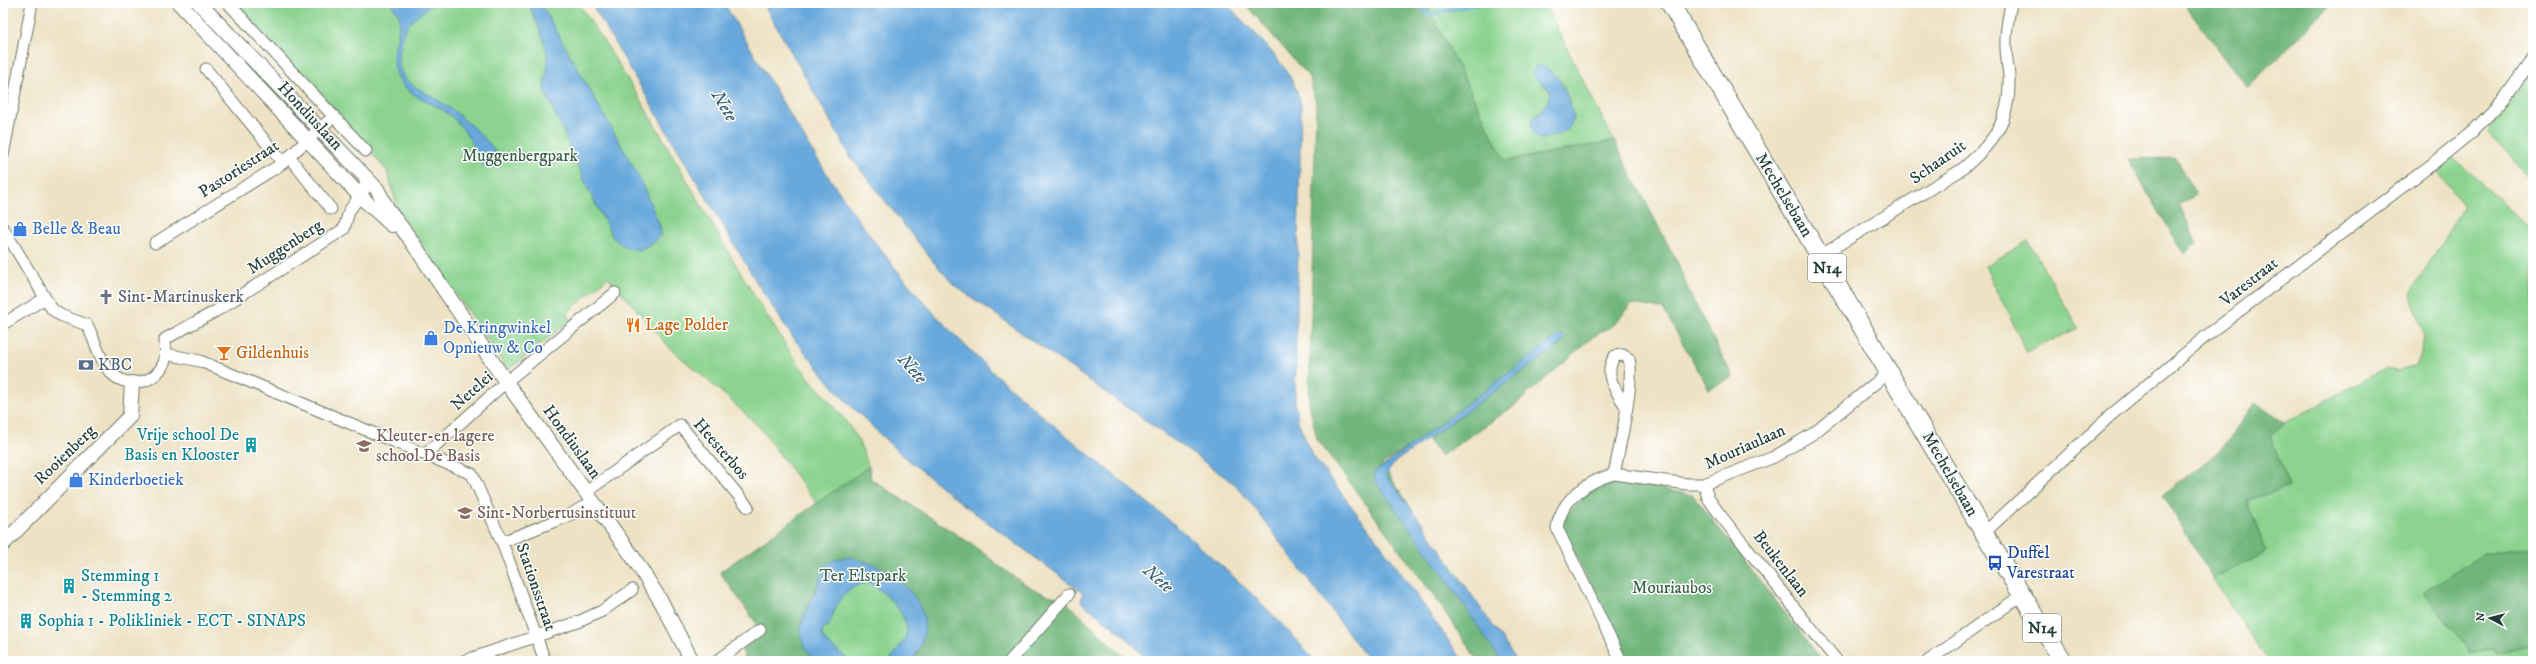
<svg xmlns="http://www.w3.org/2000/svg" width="2536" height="664" viewBox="0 0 2536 664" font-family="'IM FELL DW Pica',serif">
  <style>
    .green { fill: #8bd38f; stroke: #558862 }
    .forest { fill: #70b57a; stroke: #487957 }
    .water { fill: #67a8db; stroke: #437288 }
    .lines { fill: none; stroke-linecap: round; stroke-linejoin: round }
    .stream { stroke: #67a8db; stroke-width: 3 }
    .minor-casing { stroke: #677766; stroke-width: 13 }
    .tertiary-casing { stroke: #677766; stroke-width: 16 }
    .primary-casing { stroke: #677766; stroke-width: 20 }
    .minor { stroke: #fff; stroke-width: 11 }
    .tertiary { stroke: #fff; stroke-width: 14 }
    .primary { stroke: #fff; stroke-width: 18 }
    .labels { text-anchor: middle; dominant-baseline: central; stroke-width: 3; stroke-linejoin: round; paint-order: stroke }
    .shield { fill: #fff; stroke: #627771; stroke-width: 1 }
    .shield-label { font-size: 16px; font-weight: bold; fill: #1f3d34 }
    .street-label { font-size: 17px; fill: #1f3d34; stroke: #fff }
    .park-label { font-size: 17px; fill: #3a624b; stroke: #fff }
    .shop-label { font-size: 17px; fill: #366cbe; stroke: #fff; text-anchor: start }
    .worship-label { font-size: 17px; fill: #5b616d; stroke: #fff; text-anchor: start }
    .food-label { font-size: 17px; fill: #c56008; stroke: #fff; text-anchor: start }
    .service-label { font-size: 17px; fill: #4e5e75; stroke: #fff; text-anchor: start }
    .culture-label { font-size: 17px; fill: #0d838f; stroke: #fff; text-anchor: start }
    .education-label { font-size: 17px; fill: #785e54; stroke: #fff; text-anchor: start }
    .transit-label { font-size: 17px; fill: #164399; stroke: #fff; text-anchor: start }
    .water-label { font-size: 18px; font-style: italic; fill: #38626e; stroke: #fff }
  </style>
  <rect width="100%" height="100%" fill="#fff"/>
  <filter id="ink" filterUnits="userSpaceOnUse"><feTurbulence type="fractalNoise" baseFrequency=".025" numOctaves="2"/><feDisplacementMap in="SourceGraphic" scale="8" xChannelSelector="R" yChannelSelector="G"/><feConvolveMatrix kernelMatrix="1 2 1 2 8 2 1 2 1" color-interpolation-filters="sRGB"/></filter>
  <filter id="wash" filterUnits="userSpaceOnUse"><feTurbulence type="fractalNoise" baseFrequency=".012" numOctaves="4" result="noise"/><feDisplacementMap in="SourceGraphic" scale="16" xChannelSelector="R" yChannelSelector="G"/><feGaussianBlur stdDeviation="0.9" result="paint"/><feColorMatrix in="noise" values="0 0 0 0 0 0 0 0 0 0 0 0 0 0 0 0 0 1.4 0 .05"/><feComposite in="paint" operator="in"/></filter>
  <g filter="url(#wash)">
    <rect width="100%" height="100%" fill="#eee2c4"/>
    <path class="green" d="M234,3h344c79,113 138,239 215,353 28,43 69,67 78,123 33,22 67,43 100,65 28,20 56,50 91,54l26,63h-341l17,-27 -44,-62 97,-68 -57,-76 -34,-32 -55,-47 -63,-72 -42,37 5,6 -63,50 -110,-160 -11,-39 -44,-53z
      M1426,3h118l70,138 -109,20z
      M2533,70v112l-46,-50z
      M2453,157l80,74v315l-49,8 -18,92 3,7 25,-5 3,5 36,-9v17h-269l2,-2 -53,-80 53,-27 -19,-52 42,-13 -19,-52 15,-12 99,-54 14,2 18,-5 9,-30 -15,-42 54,-88 -27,-35z
      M2028,241l50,87 -51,24 -42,-86z"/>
    <path class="forest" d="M1244,3h182l79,158 109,-20 64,123 12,30 43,83 -24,12 -46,-80 -31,-5 -19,22 -19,10 -80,70 -73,50 -16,-19 -43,27 130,197h-34l-44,-65 -117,-157 -8,-36 7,-300 -7,-26z
      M2184,3h149l-86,85z
      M2175,158l21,37 -17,10 18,38 -13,11 -56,-95z
      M2255,403l30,20 -15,12 19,52 -42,13 19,52 -53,27 -50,-84 58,-45z
      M869,466l2,13c33,22 67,43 100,65 28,20 56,50 91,54l67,63h-101l-12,-11 -12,11h-92l10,-14 -13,-57 -84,-22 -23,52 10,37 6,4h-71l-6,-12 23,-15 -44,-62z
      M1618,481l75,14 130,166h-196l-65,-134c7,-23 31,-44 56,-46z
      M2533,546v98l-37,9 -2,-5 -25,5 -3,-7 -43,-53 61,-39z"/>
    <path class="water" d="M391,3h42c-8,7 -19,14 -25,22 -5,5 -6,14 -7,20 -10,37 16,41 40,57 14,9 26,20 38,31 9,9 18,16 19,30l-3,4 -11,-1c-11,-19 -16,-35 -33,-50 -16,-14 -42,-18 -52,-37 -13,-24 3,-42 0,-63 -1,-4 -6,-9 -8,-13z
      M528,3h11l6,8 93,164 22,51 1,9 -7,7 -15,8 -14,-3 -12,-9 -25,-49 -43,-99c-2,-11 3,-17 3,-28 1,-13 -14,-46 -20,-59z
      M591,3h133c38,64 75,130 117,192 44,65 96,126 154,179 106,97 227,177 320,287h-167l-23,-25 -44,-34 2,-9 -123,-91 -66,-54 -53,-52 -47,-57 -37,-56z
      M763,3h463c26,29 68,64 75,102l-6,297 3,19 14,34 67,87 84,119h-94l-115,-154 -19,-23 -281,-199 -23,-26 -79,-100z
      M1536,65c25,7 26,18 34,40 2,5 5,12 2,18 -5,11 -22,14 -32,16 -21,-18 -1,-22 7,-36 2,-4 2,-9 3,-13l-18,-15z
      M1561,334l4,4 -5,7 -165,117 -9,13 37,49 94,137h-16l-60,-90 -66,-90 -1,-8z
      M851,557c14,5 32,9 44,20 30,24 40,52 17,84h-23c6,-8 14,-17 17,-26 6,-18 -24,-46 -38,-53 -27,6 -31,21 -39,44l-6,2 -1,7 4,7 24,19h-32c-30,-23 -14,-44 -2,-71 3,-7 6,-21 11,-26 7,-5 16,-7 24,-7z"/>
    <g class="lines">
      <path class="stream" d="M1420,3l7,12 54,-12"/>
    </g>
  </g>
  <g filter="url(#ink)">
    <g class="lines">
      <g class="minor-casing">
        <path id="minor" d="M228,3l138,148
          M206,69l77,94
          M3,155l29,-152
          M289,157l42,52
          M3,228l49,81 8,6 27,10c8,14 12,35 23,47 16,17 44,13 54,-9 3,-8 1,-16 1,-24l51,-28 128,-82 5,-18 16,-22v-12
          M155,243l125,-78 54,-49
          M1820,256l141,-86c33,-27 50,-50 48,-94 -1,-12 -4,-24 -3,-36 0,-12 3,-25 5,-37
          M3,324l41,-25
          M166,354l34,7 272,113 30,68 43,119
          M426,454l80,-72 109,-89
          M1614,474l73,10h17l70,-27 40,-24 75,-61
          M1704,484l4,14 13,18 116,145
          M586,492l94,-67 68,82
          M1984,533l127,-118 94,-78 230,-175 38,-31 31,-32 29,-41
          M502,542l66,-26 25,-15
          M464,661l114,-39 24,-11 30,-21
          M717,661l43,-31
          M1010,661l59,-67
          M1621,661l-64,-133c4,-29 31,-47 57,-54 5,-25 21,-93 15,-115l-6,-4 -8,1c-13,19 1,34 11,51
          M1928,661l94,-66"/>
      </g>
      <g class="tertiary-casing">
        <path id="tertiary" d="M179,3l182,194 31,28
          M199,3l178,186 11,21 20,26 98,146 127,175 29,46 30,58
          M3,544l127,-128 2,-33"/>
      </g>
      <g class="primary-casing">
        <path id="primary" d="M1670,3l314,530 79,128"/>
      </g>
      <use href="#minor" class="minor"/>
      <use href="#tertiary" class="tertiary"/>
      <use href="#primary" class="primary"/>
    </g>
  </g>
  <defs>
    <g id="shop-bare" transform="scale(1.2)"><path d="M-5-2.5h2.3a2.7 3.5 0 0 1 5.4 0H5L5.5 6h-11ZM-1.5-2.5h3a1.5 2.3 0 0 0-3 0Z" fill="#3f7fe0" stroke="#fff" stroke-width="2.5" paint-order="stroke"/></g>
    <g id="church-bare" transform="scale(1.2)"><path d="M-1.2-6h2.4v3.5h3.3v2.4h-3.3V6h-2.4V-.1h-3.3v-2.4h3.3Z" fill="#6b7280" stroke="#fff" stroke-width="2.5" paint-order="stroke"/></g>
    <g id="restaurant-bare" transform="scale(1.2)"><path d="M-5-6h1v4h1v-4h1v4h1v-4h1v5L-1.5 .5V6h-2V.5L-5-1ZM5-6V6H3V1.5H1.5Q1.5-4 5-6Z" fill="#e8710a" stroke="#fff" stroke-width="2.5" paint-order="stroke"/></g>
    <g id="bar-bare" transform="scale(1.2)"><path d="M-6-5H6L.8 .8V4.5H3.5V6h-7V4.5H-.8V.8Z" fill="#e8710a" stroke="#fff" stroke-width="2.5" paint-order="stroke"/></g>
    <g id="bank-bare" transform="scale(1.2)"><path d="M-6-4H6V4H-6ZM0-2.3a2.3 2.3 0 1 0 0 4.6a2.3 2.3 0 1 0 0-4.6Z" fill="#5c6f8a" stroke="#fff" stroke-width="2.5" paint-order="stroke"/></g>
    <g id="building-bare" transform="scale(1.2)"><path d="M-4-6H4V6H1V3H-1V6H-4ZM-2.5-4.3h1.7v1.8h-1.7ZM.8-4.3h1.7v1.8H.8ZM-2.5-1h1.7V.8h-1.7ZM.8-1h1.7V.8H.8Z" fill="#0f9aa8" stroke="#fff" stroke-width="2.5" paint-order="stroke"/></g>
    <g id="school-bare" transform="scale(1.2)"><path d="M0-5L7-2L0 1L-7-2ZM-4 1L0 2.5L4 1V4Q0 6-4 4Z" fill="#8d6e63" stroke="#fff" stroke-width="2.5" paint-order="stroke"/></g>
    <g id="bus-bare" transform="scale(1.2)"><path d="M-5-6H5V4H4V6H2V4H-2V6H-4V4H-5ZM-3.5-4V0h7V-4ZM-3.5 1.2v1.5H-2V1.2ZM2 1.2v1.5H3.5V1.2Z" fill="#1a4fb4" stroke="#fff" stroke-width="2.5" paint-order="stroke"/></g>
  </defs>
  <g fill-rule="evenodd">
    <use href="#shop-bare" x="20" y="229"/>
    <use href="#church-bare" x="106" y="297"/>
    <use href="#restaurant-bare" x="633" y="325"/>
    <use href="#shop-bare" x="431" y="338"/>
    <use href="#bar-bare" x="224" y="353"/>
    <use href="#bank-bare" x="86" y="365"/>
    <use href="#building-bare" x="251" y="445"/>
    <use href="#school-bare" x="364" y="446"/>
    <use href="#shop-bare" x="76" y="480"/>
    <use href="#school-bare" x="465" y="513"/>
    <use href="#bus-bare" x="1995" y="563"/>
    <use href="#building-bare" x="69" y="586"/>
    <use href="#building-bare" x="26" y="621"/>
  </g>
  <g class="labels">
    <g class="shield">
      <rect x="1808" y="254" width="38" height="28" rx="3"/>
      <rect x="2023" y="614" width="38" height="28" rx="3"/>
    </g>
    <g class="shield-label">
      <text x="1827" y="268">N14</text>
      <text x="2042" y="628">N14</text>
    </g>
    <g class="street-label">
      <text transform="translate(310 116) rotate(47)">Hondiuslaan</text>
      <text transform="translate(1938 162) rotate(-35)">Schaaruit</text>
      <text transform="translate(239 169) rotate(-33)">Pastoriestraat</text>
      <text transform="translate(1784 195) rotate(59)">Mechelsebaan</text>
      <text transform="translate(285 247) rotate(-33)">Muggenberg</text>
      <text transform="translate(2249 282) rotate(-38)">Varestraat</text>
      <text transform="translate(472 391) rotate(-42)">Netelei</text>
      <text transform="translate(572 442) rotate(54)">Hondiuslaan</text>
      <text transform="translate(1745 447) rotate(-24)">Mouriaulaan</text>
      <text transform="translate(721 449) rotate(49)">Heesterbos</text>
      <text transform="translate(65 455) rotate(-44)">Rooienberg</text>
      <text transform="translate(1950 474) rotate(60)">Mechelsebaan</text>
      <text transform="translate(1781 564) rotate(52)">Beukenlaan</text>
      <text transform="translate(536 587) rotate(71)">Stationsstraat</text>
    </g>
    <g class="park-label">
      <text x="520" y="156">Muggenbergpark</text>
      <text x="863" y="576">Ter Elstpark</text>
      <text x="1672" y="588">Mouriaubos</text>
    </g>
    <g class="shop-label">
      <text x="32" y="229">Belle &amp; Beau</text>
      <text x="443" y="328">De Kringwinkel<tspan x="443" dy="20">Opnieuw &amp; Co</tspan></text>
      <text x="88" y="480">Kinderboetiek</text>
    </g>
    <g class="worship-label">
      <text x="118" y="297">Sint-Martinuskerk</text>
    </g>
    <g class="food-label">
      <text x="645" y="325">Lage Polder</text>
      <text x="236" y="353">Gildenhuis</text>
    </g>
    <g class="service-label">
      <text x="98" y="365">KBC</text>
    </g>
    <g class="culture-label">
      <text x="239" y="435" text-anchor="end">Vrije school De<tspan x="239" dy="20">Basis en Klooster</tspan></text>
      <text x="81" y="576">Stemming 1<tspan x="81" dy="20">- Stemming 2</tspan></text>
      <text x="38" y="621">Sophia 1 - Polikliniek - ECT - SINAPS</text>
    </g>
    <g class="education-label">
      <text x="376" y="436">Kleuter-en lagere<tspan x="376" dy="20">school De Basis</tspan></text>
      <text x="477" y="513">Sint-Norbertusinstituut</text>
    </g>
    <g class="transit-label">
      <text x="2007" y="553">Duffel<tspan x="2007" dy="20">Varestraat</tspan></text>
    </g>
    <g class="water-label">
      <text transform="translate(724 106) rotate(59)">Nete</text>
      <text transform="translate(912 369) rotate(48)">Nete</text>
      <text transform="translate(1158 579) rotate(41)">Nete</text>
    </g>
  </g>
  <rect width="2536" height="664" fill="none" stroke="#fff" stroke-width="16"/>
  <g transform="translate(2490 618) rotate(277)" stroke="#ffffff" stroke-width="3" paint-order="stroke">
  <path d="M0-3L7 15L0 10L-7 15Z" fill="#1f3d34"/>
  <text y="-6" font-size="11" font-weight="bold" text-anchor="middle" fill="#1f3d34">N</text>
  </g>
</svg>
